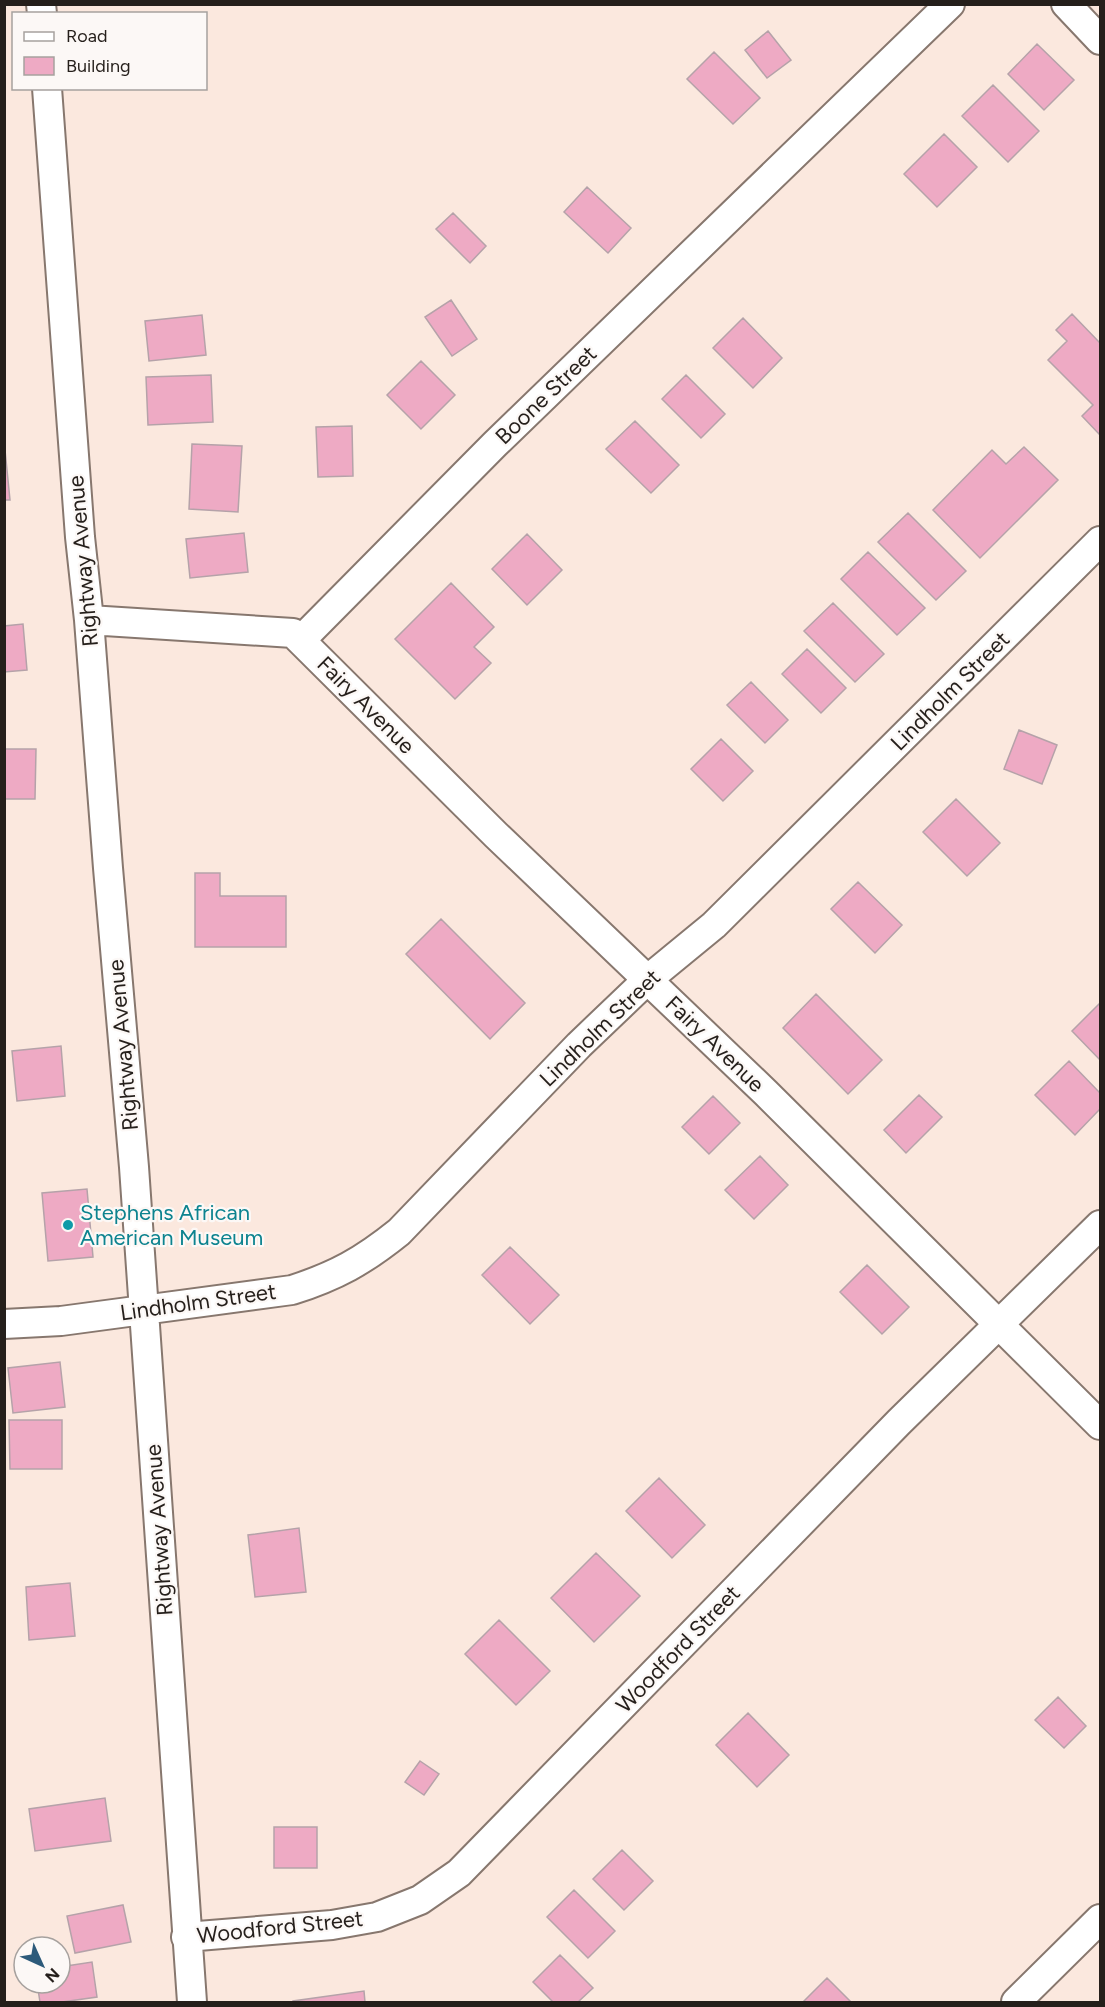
<svg xmlns="http://www.w3.org/2000/svg" width="1105" height="2007" viewBox="0 0 1105 2007" font-family="Figtree,sans-serif">
  <style>
    .building { fill: #eeaac4; stroke: #b5a2a9; stroke-width: 1.5 }
    .lines { fill: none; stroke-linecap: round; stroke-linejoin: round }
    .minor-casing { stroke: #87776e; stroke-width: 32 }
    .minor { stroke: #fff; stroke-width: 28 }
    .culture-dot { fill: #0f9aa8; stroke: #fcf8f6; stroke-width: 2 }
    .labels { text-anchor: middle; dominant-baseline: central; stroke-width: 4.5; stroke-linejoin: round; paint-order: stroke }
    .street-label { font-size: 22px; fill: #251f1b; stroke: #fcf8f6 }
    .culture-label { font-size: 22px; fill: #0d838f; stroke: #fcf8f6; text-anchor: start }
  </style>
  <rect width="100%" height="100%" fill="#fbe8de"/>
  <path class="building" d="M768,31l23,29 -24,18 -22,-28z
    M1037,44l37,36 -30,30 -36,-36z
    M714,52l46,46 -27,26 -46,-45z
    M993,85l46,46 -31,31 -46,-46z
    M944,134l33,33 -40,40 -33,-33z
    M587,187l44,41 -23,25 -44,-41z
    M453,213l33,33 -16,17 -34,-34z
    M451,300l26,39 -25,17 -27,-39z
    M1072,314l28,29v89l-1,2 -17,-18 11,-11 -45,-45 19,-19 -11,-11z
    M202,315l4,40 -57,6 -4,-40z
    M743,318l39,40 -29,30 -40,-40z
    M421,361l34,34 -34,34 -34,-34z
    M211,375l2,47 -65,3 -2,-48z
    M686,375l39,39 -24,24 -39,-39z
    M635,421l44,44 -28,28 -45,-44z
    M352,426l1,50 -35,1 -2,-50z
    M192,444l50,2 -4,66 -49,-3z
    M1024,447l34,33 -78,78 -47,-48 59,-60 14,14z
    M5,450l5,50h-6v-50z
    M908,513l58,58 -30,29 -58,-58z
    M244,533l4,39 -58,6 -4,-39z
    M527,534l35,36 -35,35 -35,-36z
    M868,552l57,56 -28,27 -56,-56z
    M451,583l43,44 -20,20 17,16 -36,36 -60,-60z
    M833,603l51,51 -29,28 -51,-51z
    M23,624l4,46 -23,2v-46z
    M807,649l39,39 -25,25 -39,-39z
    M751,682l37,38 -23,23 -38,-38z
    M1019,730l38,15 -15,39 -38,-15z
    M721,739l32,32 -30,30 -32,-32z
    M4,749h32l-1,50h-31z
    M956,799l44,44 -33,33 -44,-44z
    M195,873h25v23h66v51h-91z
    M858,882l44,43 -27,28 -44,-44z
    M441,919l84,84 -35,36 -84,-85z
    M816,994l66,66 -34,34 -65,-66z
    M1100,1003v57l-28,-29z
    M61,1046l4,50 -48,5 -5,-50z
    M1069,1061l31,32v16l-25,26 -40,-40z
    M919,1095l23,22 -36,36 -22,-23z
    M713,1096l27,27 -31,31 -27,-27z
    M760,1156l28,29 -34,34 -29,-29z
    M87,1189l6,68 -45,4 -6,-68z
    M510,1247l49,48 -29,29 -48,-49z
    M867,1265l42,42 -27,27 -42,-42z
    M60,1362l5,45 -52,6 -5,-45z
    M9,1420h53v49h-52z
    M659,1478l46,47 -33,33 -46,-47z
    M299,1528l7,64 -51,5 -7,-62z
    M596,1553l44,43 -46,46 -43,-44z
    M70,1583l5,53 -46,4 -3,-53z
    M499,1620l51,51 -34,34 -51,-51z
    M1058,1697l28,29 -22,22 -29,-28z
    M748,1713l41,42 -32,32 -41,-42z
    M420,1761l19,13 -15,21 -19,-13z
    M105,1798l6,43 -76,10 -6,-42z
    M274,1827h43v41h-43z
    M622,1850l31,31 -29,29 -31,-31z
    M574,1890l41,41 -27,27 -41,-41z
    M123,1905l8,37 -56,11 -8,-37z
    M560,1955l33,33 -15,14h-25l-20,-20z
    M92,1962l5,35 -35,5h-22l-3,-19h23v-16z
    M827,1978l24,24h-48z
    M364,1991l1,11h-72v-1z"/>
  <g class="lines">
    <g class="minor-casing">
      <path id="minor" d="M41,4l1,10
        M1066,4l34,36
        M47,88l33,449 9,83 19,248 26,299 58,835
        M89,620l204,13 203,202 270,258 334,332
        M301,640l194,-196 455,-440
        M4,1324l57,-3 231,-31c44,-14 71,-29 107,-58l180,-187 68,-65 67,-55 386,-384
        M186,1937l146,-12 45,-8 43,-17 39,-27 440,-451 201,-197
        M1016,2002l84,-83"/>
    </g>
    <use href="#minor" class="minor"/>
  </g>
  <circle class="culture-dot" cx="68" cy="1225" r="6"/>
  <g class="labels">
    <g class="street-label">
      <text transform="translate(546 395) rotate(-44)">Boone Street</text>
      <text transform="translate(83 561) rotate(-95)">Rightway Avenue</text>
      <text transform="translate(950 691) rotate(-45)">Lindholm Street</text>
      <text transform="translate(366 705) rotate(45)">Fairy Avenue</text>
      <text transform="translate(600 1028) rotate(-44)">Lindholm Street</text>
      <text transform="translate(715 1044) rotate(44)">Fairy Avenue</text>
      <text transform="translate(123 1045) rotate(-95)">Rightway Avenue</text>
      <text transform="translate(198 1302) rotate(-8)">Lindholm Street</text>
      <text transform="translate(159 1530) rotate(-94)">Rightway Avenue</text>
      <text transform="translate(678 1649) rotate(-46)">Woodford Street</text>
      <text transform="translate(280 1927) rotate(-6)">Woodford Street</text>
    </g>
    <g class="culture-label">
      <text x="80" y="1212">Stephens African<tspan x="80" dy="25">American Museum</tspan></text>
    </g>
  </g>
  <rect width="1105" height="2007" fill="none" stroke="#251f1b" stroke-width="12"/>
  <rect x="12" y="12" width="195" height="78" fill="#fcf8f6" stroke="#a6a19e" stroke-width="1.5"/>
  <rect x="24" y="32" width="30" height="9" fill="#ffffff" stroke="#a6a19e" stroke-width="1.5"/>
  <text x="66" y="42" font-size="18" fill="#251f1b">Road</text>
  <rect x="24" y="57" width="30" height="18" fill="#eeaac4" stroke="#a6a19e" stroke-width="1.5"/>
  <text x="66" y="72" font-size="18" fill="#251f1b">Building</text>
  <g transform="translate(42 1965) rotate(135)"><circle r="28" fill="#fcf8f6" stroke="#a6a19e" stroke-width="1.5"/>
  <path d="M0-4.5L10 22L0 15L-10 22Z" fill="#2d5a7a"/>
  <text y="-9" font-size="16" font-weight="bold" text-anchor="middle" fill="#251f1b">N</text>
  </g>
</svg>
